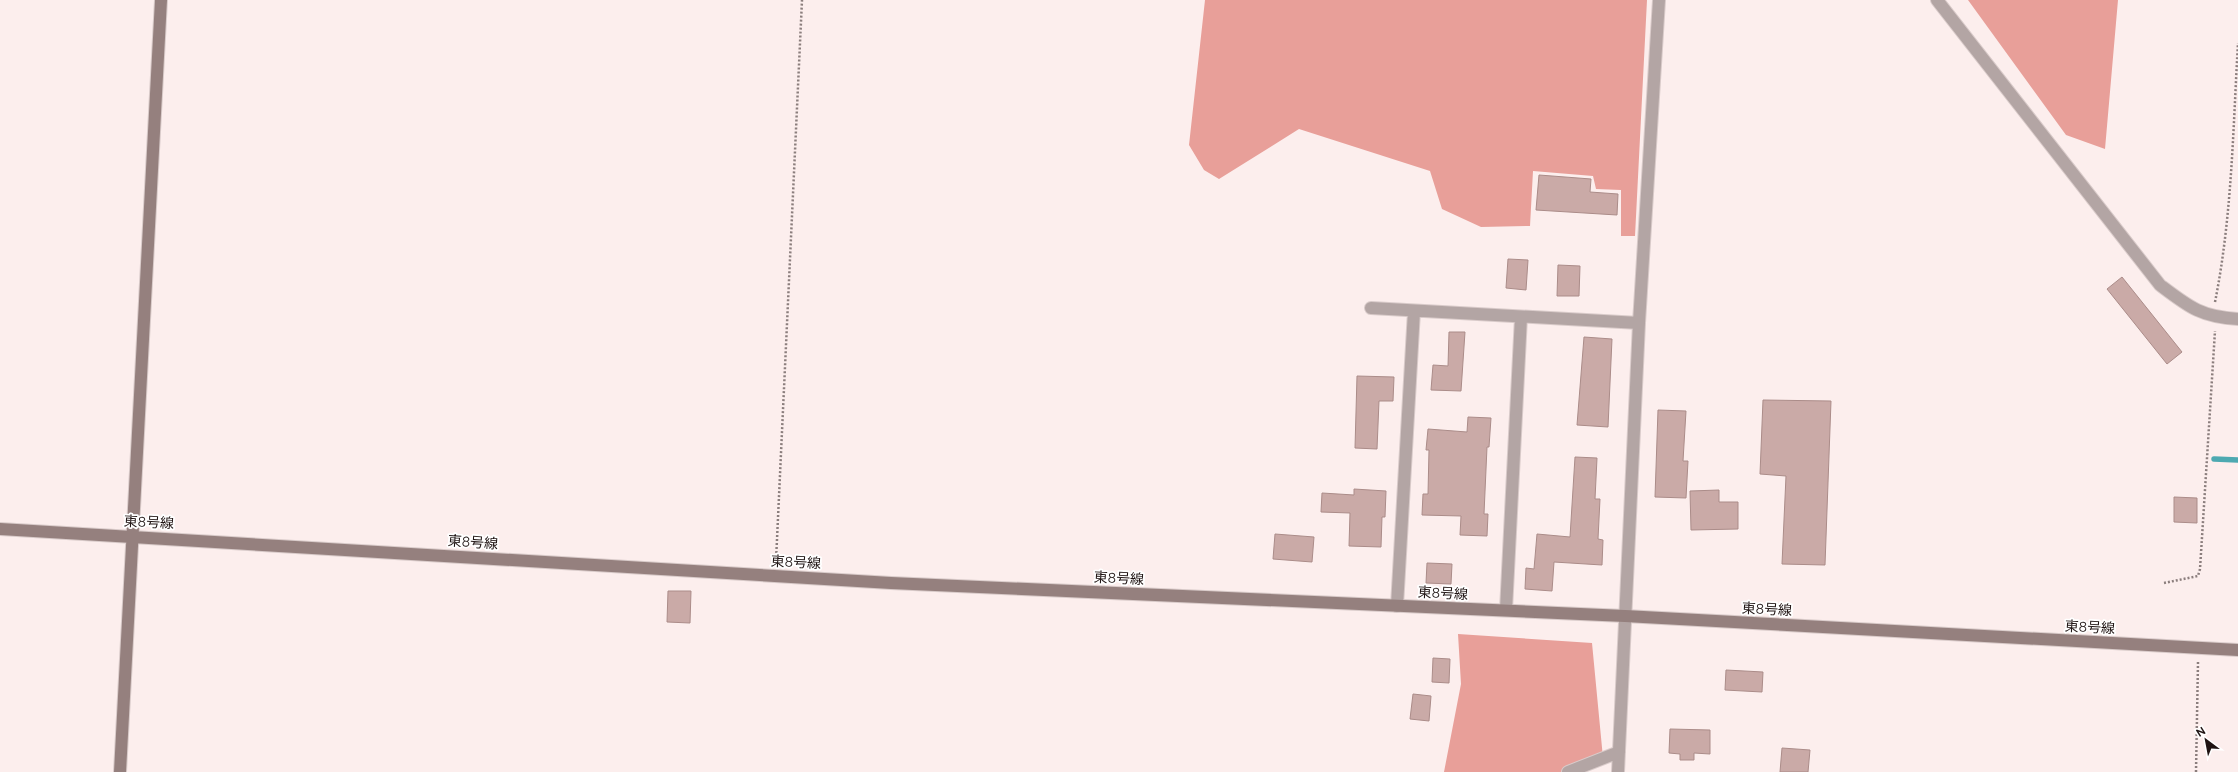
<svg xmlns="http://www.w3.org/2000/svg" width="2238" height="772" viewBox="0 0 2238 772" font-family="Raleway,'Noto Sans JP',sans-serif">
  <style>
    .forest { fill: #e89f99 }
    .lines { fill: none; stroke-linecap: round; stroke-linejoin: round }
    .stream { stroke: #4da9b1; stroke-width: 5.5 }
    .building { fill: #caaaa7; stroke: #ab8c89 }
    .street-casing { stroke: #d9cbca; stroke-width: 14 }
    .secondary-casing { stroke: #d9cbca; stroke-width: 14 }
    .path { stroke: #8b7e7d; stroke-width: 2.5; stroke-dasharray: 2 2; stroke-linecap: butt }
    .street { stroke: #b3a5a4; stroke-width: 12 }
    .secondary { stroke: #95807e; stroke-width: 12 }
    .labels { text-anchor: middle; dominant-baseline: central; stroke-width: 3.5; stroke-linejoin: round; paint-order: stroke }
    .street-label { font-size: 14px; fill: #1f1413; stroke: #fff }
  </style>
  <rect width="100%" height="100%" fill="#fceeed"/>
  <path class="forest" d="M1205,0h442l-12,236h-14v-46l-25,-1 -3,-13 -60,-5 -3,55 -49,1 -39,-18 -12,-38 -131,-42 -80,50 -15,-9 -15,-25z
    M1968,0h150l-13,149 -39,-14z
    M1458,634l134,9 11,115 -35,14h-124l17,-88z"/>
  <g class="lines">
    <path class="stream" d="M2214,459l24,1"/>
  </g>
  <path class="building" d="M1539,175l52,4 -1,13 28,2 -1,21 -81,-5z
    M1508,259l20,1 -2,30 -20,-2z
    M1558,265l22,1 -1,30h-22z
    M2122,277l60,75 -15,12 -60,-75z
    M1449,332h16l-4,59 -30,-1 2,-25 15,1z
    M1584,337l28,2 -4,88 -31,-2z
    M1357,376l37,1 -1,24h-14l-2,48 -22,-1z
    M1763,400l68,1 -6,164 -43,-1 4,-88 -26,-2z
    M1658,410l28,1 -3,50h5l-2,37 -31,-1z
    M1468,417l23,1 -2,29h-2l-3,67h4l-1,22 -27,-1 1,-19 -39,-1 1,-21h5l1,-44h-3l2,-21 39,3z
    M1575,457l22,1 -2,41h5l-2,40 5,1 -1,25 -48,-3 -2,29 -27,-2 1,-21 8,1 3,-35 33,3z
    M1354,489l32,2 -1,26h-3l-1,30 -32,-1 1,-33 -29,-1 1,-19 32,2z
    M1719,490v12h19v27l-47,1 -1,-39z
    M2174,497l23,1v25l-23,-1z
    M1275,534l39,3 -2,25 -39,-3z
    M1427,563l25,1 -1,20 -25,-1z
    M668,591h23l-1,32 -23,-1z
    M1433,658l17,1 -1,24 -17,-1z
    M1726,670l37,2 -1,20 -37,-2z
    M1413,694l18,2 -2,25 -19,-2z
    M1670,729l40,1v24l-16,-1v7h-14v-6l-11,-1z
    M1782,748l28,2 -2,22h-28z"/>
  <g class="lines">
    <g class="street-casing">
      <path id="street" d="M1937,0l223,285c29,22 41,32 78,34
        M1371,308l268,15
        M1397,606l17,-295
        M1506,610l15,-293
        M1568,772l51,-20
        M1618,772l21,-449 20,-323"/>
    </g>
    <g class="secondary-casing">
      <path id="secondary" d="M0,529l891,54 734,33 613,34
        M120,772l41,-772"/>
    </g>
    <path class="path" d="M2215,302c17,-85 18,-173 23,-259
      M776,561l26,-561
      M2164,583l34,-7 2,-7 15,-238
      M2196,772l2,-110"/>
    <use href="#street" class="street"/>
    <use href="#secondary" class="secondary"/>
  </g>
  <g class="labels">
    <g class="street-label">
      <text transform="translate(149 522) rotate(3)">東8号線</text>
      <text transform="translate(473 542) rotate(4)">東8号線</text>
      <text transform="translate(796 562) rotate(3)">東8号線</text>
      <text transform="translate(1119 578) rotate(3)">東8号線</text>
      <text transform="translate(1443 593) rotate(3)">東8号線</text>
      <text transform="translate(1767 609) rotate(3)">東8号線</text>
      <text transform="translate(2090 627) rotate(3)">東8号線</text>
    </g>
  </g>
  <g transform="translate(2206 740) rotate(328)" stroke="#ffffff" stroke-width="3" paint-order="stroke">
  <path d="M0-3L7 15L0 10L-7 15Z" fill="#1f1413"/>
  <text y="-6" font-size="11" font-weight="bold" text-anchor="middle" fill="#1f1413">N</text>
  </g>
</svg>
